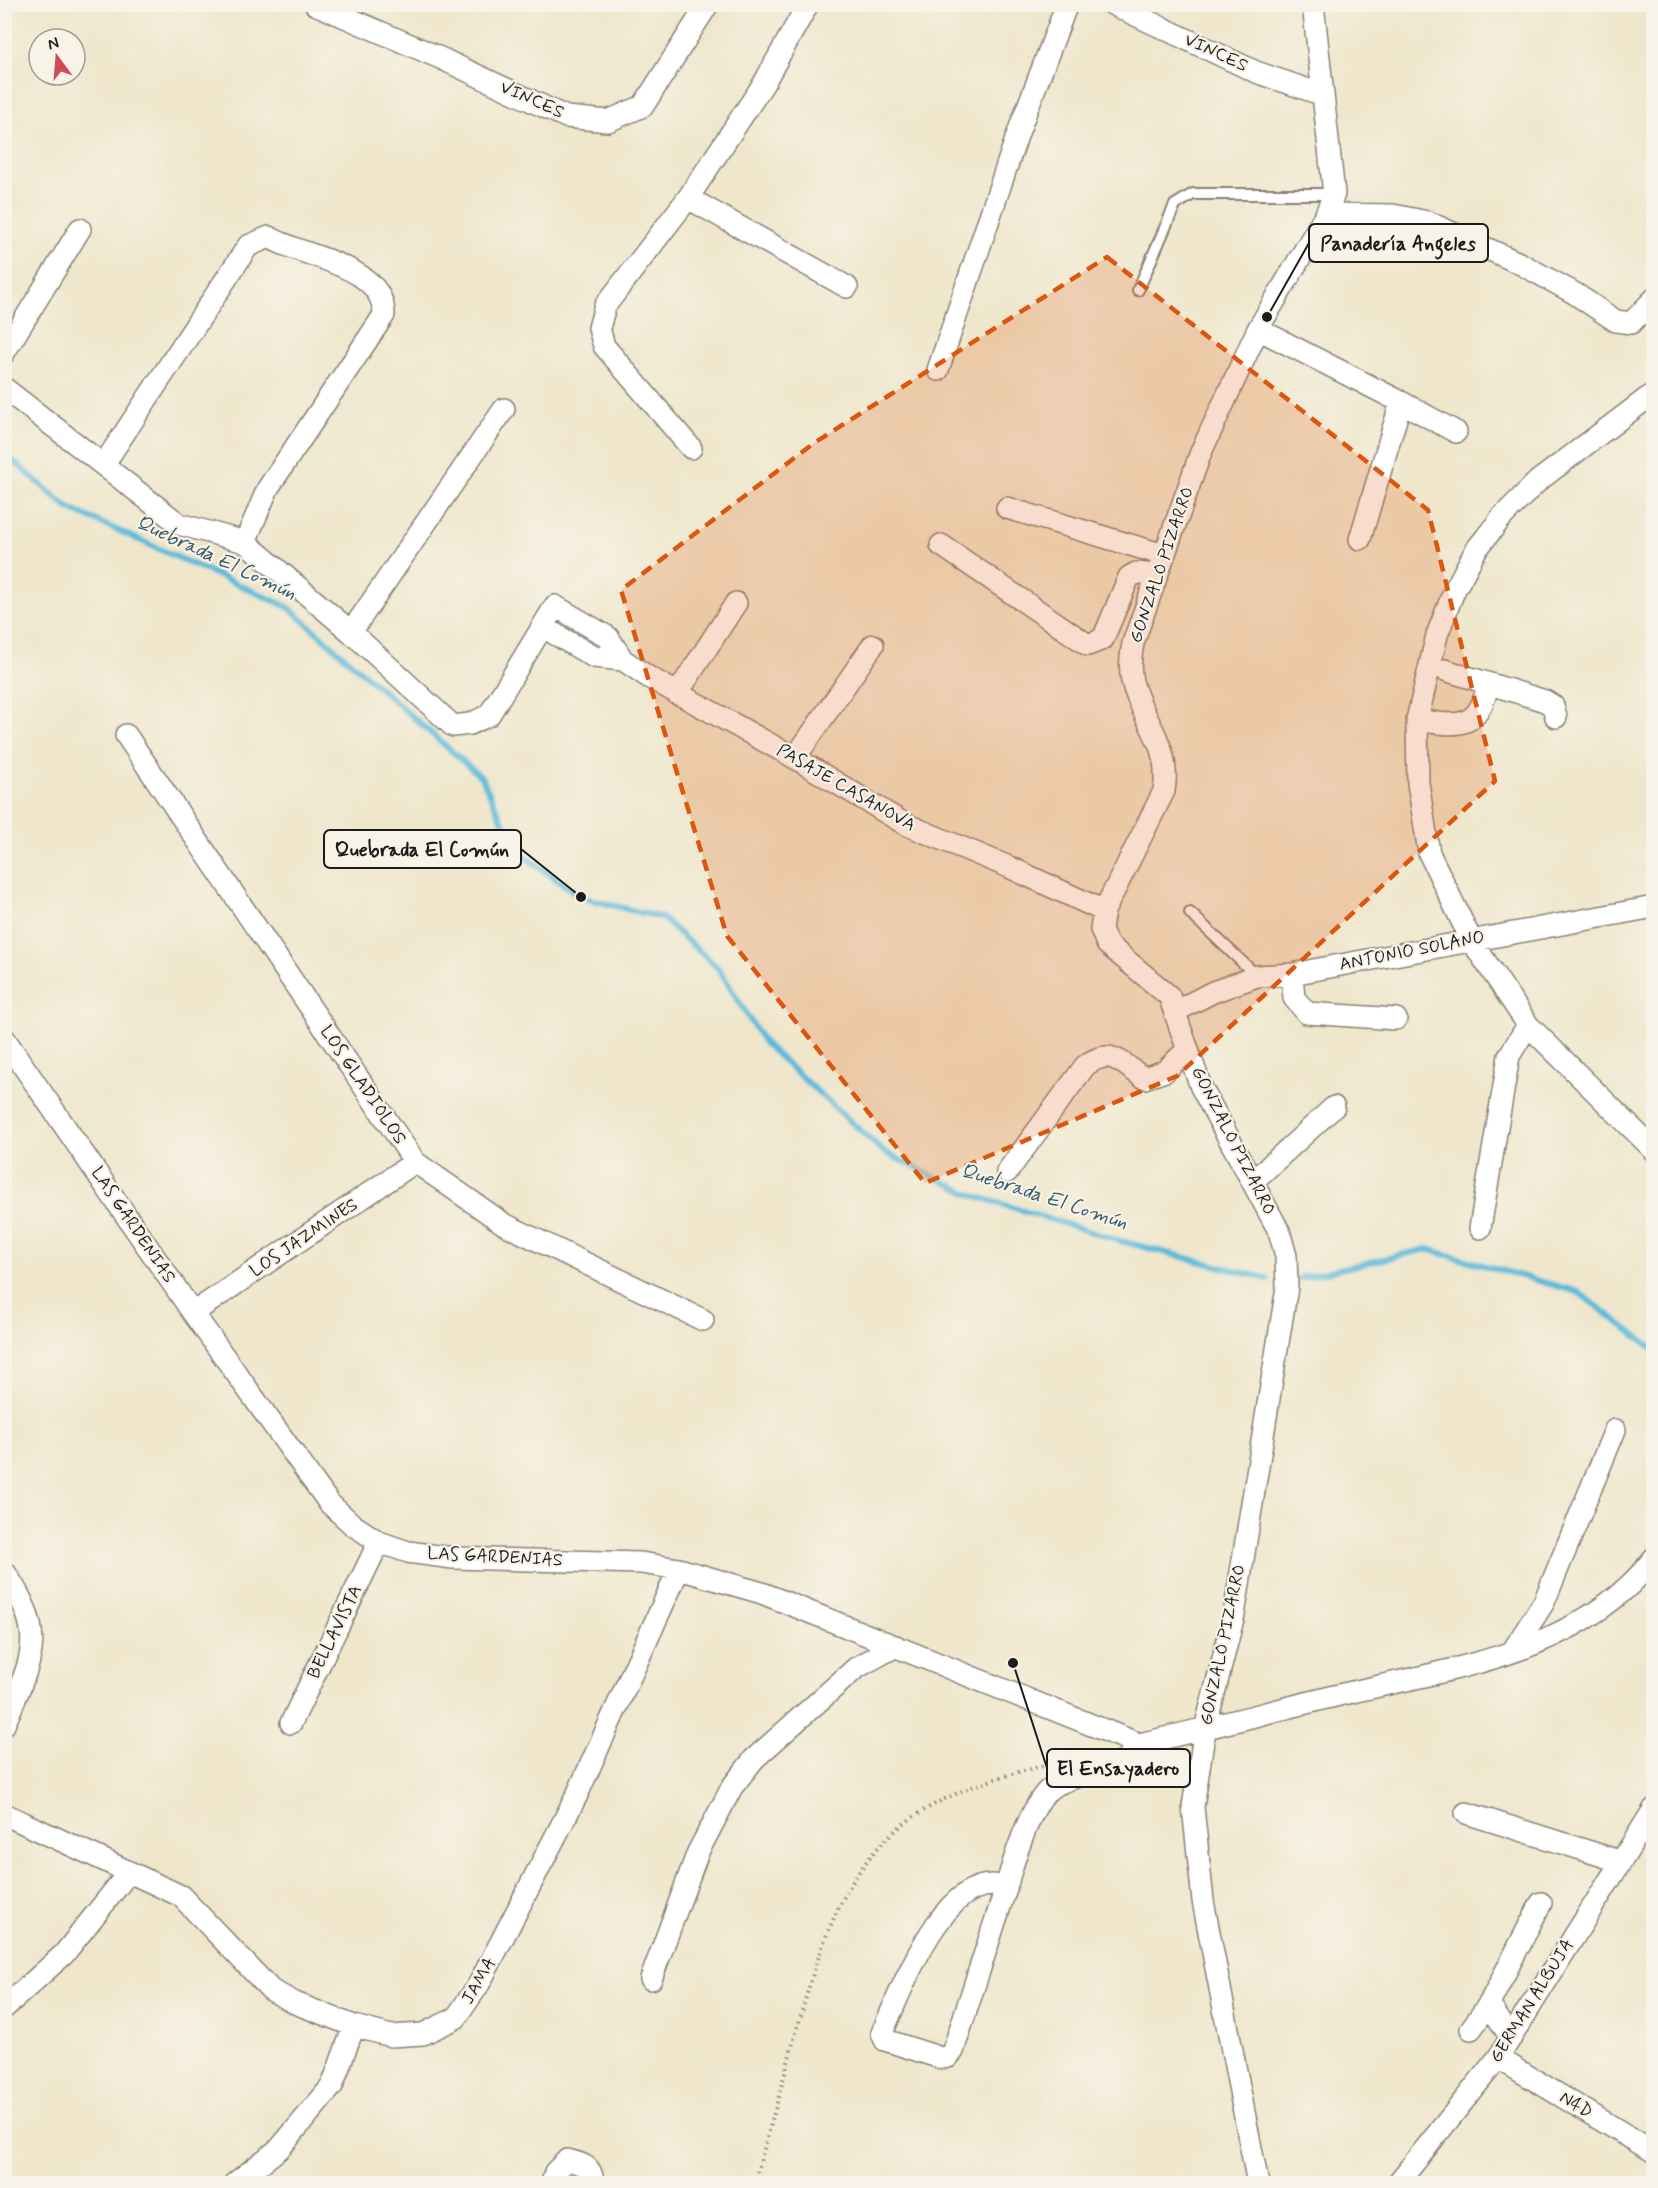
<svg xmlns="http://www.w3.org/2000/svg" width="1658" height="2188" viewBox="0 0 1658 2188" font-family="Mynerve,sans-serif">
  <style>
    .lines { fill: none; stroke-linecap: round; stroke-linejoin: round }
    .stream { stroke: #5bbada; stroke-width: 6 }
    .lane-casing { stroke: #868174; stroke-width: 14 }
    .street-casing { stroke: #868174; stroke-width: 24 }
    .path { stroke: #868174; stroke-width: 4; stroke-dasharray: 1.5 4.5; stroke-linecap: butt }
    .lane { stroke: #fff; stroke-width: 10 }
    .street { stroke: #fff; stroke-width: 21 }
    .marked { fill: #de560d; fill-opacity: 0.2; stroke: #de560d; stroke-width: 4.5; stroke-dasharray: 12 8; stroke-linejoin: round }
    .labels { text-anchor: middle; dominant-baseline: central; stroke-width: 4.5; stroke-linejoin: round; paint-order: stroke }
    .street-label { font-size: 18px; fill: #1c1c1c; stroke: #f7f3e8 }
    .water-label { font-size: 20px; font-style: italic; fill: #355b68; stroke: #f7f3e8 }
    .leader { fill: none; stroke: #1c1c1c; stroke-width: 2 }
    .callout-dot { fill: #1c1c1c; stroke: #f7f3e8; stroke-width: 2 }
    .callout { fill: #f7f3e8; stroke: #1c1c1c; stroke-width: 2 }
    .callout-label { font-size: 20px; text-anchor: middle; font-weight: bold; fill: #1c1c1c }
  </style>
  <rect width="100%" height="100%" fill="#f7f3e8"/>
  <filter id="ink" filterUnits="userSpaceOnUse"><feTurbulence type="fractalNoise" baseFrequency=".0167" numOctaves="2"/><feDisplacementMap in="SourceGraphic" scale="12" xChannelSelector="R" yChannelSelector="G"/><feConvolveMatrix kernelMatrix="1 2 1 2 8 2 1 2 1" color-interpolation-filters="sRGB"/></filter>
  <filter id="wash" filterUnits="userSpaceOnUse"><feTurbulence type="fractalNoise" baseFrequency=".008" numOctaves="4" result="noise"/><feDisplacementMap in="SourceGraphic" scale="24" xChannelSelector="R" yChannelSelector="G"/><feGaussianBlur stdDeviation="1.35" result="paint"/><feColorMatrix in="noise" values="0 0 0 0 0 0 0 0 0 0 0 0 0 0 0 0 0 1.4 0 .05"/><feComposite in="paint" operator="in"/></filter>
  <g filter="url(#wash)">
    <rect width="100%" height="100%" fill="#efe6cb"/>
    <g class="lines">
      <path class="stream" d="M4,453l64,55 220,99 194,171 34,72 65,47 81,21 57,51 45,74 120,109 85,42 148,46 151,39
        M1300,1278l127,-29 151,43 76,57"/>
    </g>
  </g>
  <g filter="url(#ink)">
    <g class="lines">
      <g class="lane-casing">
        <path id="lane" d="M1138,290l37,-85 18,-11h141
          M1190,913l67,63"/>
      </g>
      <g class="street-casing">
        <path id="street" d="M315,4l123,53 128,60 42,4 35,-15 65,-102
          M1112,4l144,68 67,23
          M688,198l159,89
          M1326,214l67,1 35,7 91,41 55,30 42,28 15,2 23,-24
          M1258,329l143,73 -41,137
          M4,353l76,-124
          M938,370l81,-240 48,-126
          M4,388l175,136 66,18 106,90 102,94 17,-2 19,-9 66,-109 53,31 15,23 27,18 145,80 110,66 104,43 95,44
          M1654,393l-116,88 -36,36 -26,33 -22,41 -17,44 -20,85 1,63 11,70 42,87 57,85 126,125
          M1401,402l55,30
          M691,448l-87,-102 -5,-18 6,-22 83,-108 76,-115 44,-79
          M104,464l144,-218 21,-9c34,21 115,27 115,78l-116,173 -23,54
          M1007,508l157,47
          M941,545l147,100 15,-6 26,-62 7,-4 21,2
          M543,627l51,30 29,3
          M351,632l153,-223
          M1445,670l100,31 8,5 3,11
          M677,694l59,-91
          M1417,720c40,6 62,11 71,-36
          M126,735l289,427 89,62 199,96
          M795,758l78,-113
          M1292,974l2,24 13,15 89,6
          M1176,1011l37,-19 44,-16 35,-2 362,-67
          M4,1038l189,275 136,190 24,22 26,17 29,10 45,6 188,5 38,6 83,24 377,151
          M1007,1172l78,-106c25,-20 36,-3 59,12l21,-7 23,-22
          M1252,1182l82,-75
          M1480,1228l29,-172 19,-31
          M193,1313l222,-151
          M4,1571c45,66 28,86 0,154
          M1512,1652l32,-50 71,-172
          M291,1723l88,-181
          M1466,1813l153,48
          M4,1814l177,82 90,94 24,13 59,23 37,10 32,-2 33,-16 23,-34 98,-189 102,-226
          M1006,1888c-60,-24 -105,104 -124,145l3,7 56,18 7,-1 5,-6 53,-163c6,-23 25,-86 45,-100 25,-18 72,-13 88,-44 67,-15 133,-33 200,-49 109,-26 242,-41 315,-137
          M651,1979l47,-127 34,-65 22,-28 102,-91 40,-22
          M4,2008l60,-54 65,-82
          M1471,2029l18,-25
          M1511,2038l-22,-34 52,-101
          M1498,2058l156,94
          M234,2184l46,-36 52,-62 22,-60
          M552,2184l3,-12 12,-12c17,4 24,5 27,24
          M1258,2184l-55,-283 -10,-94 12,-78 29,-114 53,-328 -1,-31 -7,-25 -78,-144 -32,-91 -62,-52 -6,-15 3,-18 60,-120c8,-47 -22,-69 -32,-110 -3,-13 -1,-25 1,-38l68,-191 57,-123 68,-115 8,-20 -21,-190
          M1397,2184l101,-126 156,-249"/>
      </g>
      <path class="path" d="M754,2184c13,-46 26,-91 38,-137 22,-78 44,-173 113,-224 42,-31 93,-47 143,-58"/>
      <use href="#lane" class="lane"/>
      <use href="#street" class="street"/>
    </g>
  </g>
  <path class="marked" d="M1107,257l321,253 67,271 -318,295 -252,107 -198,-247 -106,-346 193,-147z"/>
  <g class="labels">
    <g class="street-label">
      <text transform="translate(1216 53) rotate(25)">VINCES</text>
      <text transform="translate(532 100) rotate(24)">VINCES</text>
      <text transform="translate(1162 565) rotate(-71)">GONZALO PIZARRO</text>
      <text transform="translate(846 788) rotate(30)">PASAJE CASANOVA</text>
      <text transform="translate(1412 951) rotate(-11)">ANTONIO SOLANO</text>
      <text transform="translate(363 1085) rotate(56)">LOS GLADIOLOS</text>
      <text transform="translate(1233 1141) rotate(63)">GONZALO PIZARRO</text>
      <text transform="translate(133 1225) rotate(56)">LAS GARDENIAS</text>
      <text transform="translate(304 1238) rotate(-34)">LOS JAZMINES</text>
      <text transform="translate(495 1557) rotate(3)">LAS GARDENIAS</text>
      <text transform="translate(335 1632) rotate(-64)">BELLAVISTA</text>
      <text transform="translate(1223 1645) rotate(-78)">GONZALO PIZARRO</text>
      <text transform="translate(479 1981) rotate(-60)">JAMA</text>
      <text transform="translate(1532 2001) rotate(-58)">GERMAN ALBUJA</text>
      <text transform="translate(1576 2105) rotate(31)">N4D</text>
    </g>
    <g class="water-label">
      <text transform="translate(216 558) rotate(25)">Quebrada El Común</text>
      <text transform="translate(1044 1197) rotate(18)">Quebrada El Común</text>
    </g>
  </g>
  <path class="leader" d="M1267 317L1309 243M581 897L521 849M1013 1663L1047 1768"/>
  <g class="callout-dot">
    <circle cx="1267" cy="317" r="6"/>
    <circle cx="581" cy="897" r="6"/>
    <circle cx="1013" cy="1663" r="6"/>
  </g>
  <g class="callout">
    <rect x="1309" y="224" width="179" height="38" rx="6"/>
    <rect x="324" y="830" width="197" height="38" rx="6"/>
    <rect x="1047" y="1749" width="143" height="38" rx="6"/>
  </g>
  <g class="callout-label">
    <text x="1398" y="250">Panadería Angeles</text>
    <text x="422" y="856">Quebrada El Común</text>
    <text x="1118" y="1775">El Ensayadero</text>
  </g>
  <rect width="1658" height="2188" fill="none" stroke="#f7f3e8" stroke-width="24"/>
  <g transform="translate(57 57) rotate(344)"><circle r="28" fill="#f7f3e8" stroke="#9f9d96" stroke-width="1.5"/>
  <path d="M0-4.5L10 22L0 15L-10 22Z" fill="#d1495b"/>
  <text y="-9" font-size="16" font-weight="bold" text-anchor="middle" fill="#1c1c1c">N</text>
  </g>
</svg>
